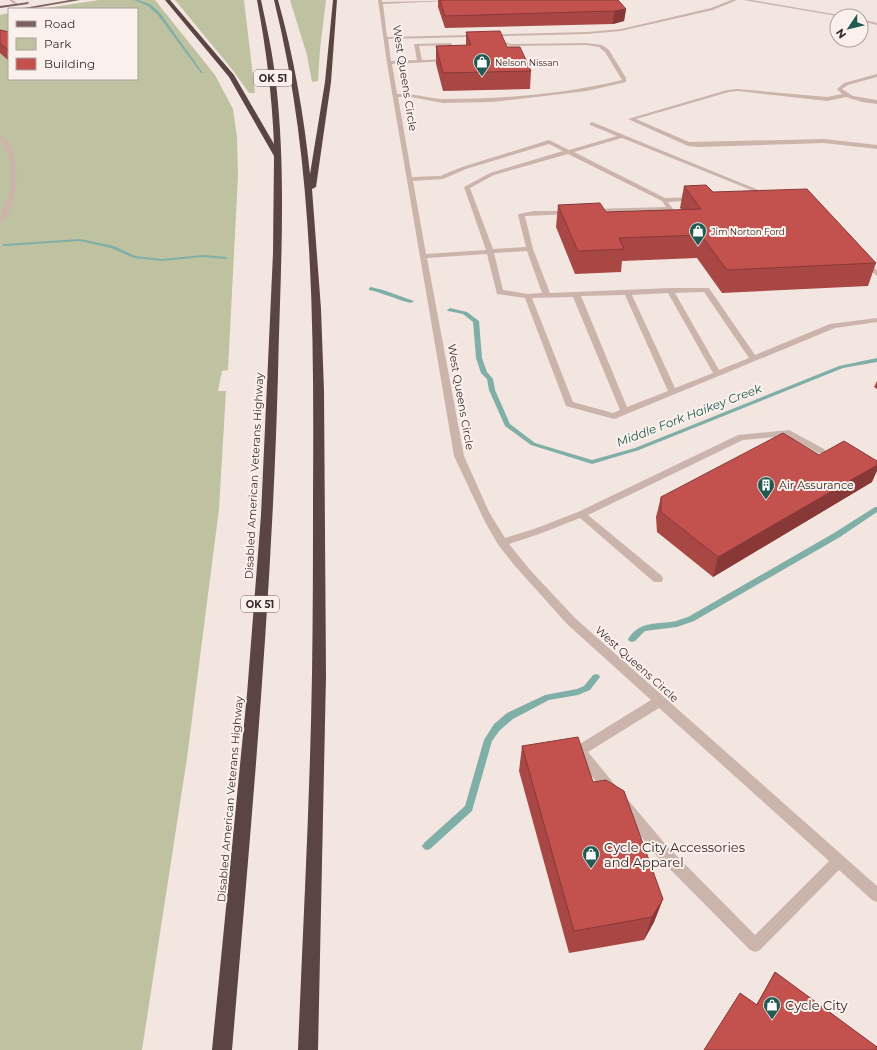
<svg xmlns="http://www.w3.org/2000/svg" width="877" height="1050" viewBox="0 0 877 1050" font-family="Montserrat,sans-serif">
  <style>
    .green { fill: #bec2a0 }
    .lines { fill: none; stroke-linecap: round; stroke-linejoin: round }
    .stream { fill: #80afa7; fill-rule: evenodd }
    .minor { fill: #cbb4ac; fill-rule: evenodd }
    .major { fill: #7b605d; fill-rule: evenodd }
    .highway { fill: #5a4542; fill-rule: evenodd }
    .wall { fill: #a84744 }
    .shaded-wall { fill: #883937 }
    .building { fill: #c3524f; stroke: #883937 }
    .labels { text-anchor: middle; dominant-baseline: central; stroke-width: 4; stroke-linejoin: round; paint-order: stroke }
    .far-poi-label { font-size: 9px; fill: #392c2b; stroke: #faf1ed; text-anchor: start }
    .shield { fill: #faf1ed; stroke: #736765; stroke-width: 1 }
    .shield-label { font-size: 10px; font-weight: bold; fill: #392c2b }
    .street-label { font-size: 11px; fill: #392c2b; stroke: #faf1ed }
    .poi-label { font-size: 11px; fill: #392c2b; stroke: #faf1ed; text-anchor: start }
    .water-label { font-size: 12px; font-style: italic; fill: #215a52; stroke: #faf1ed }
    .near-poi-label { font-size: 13px; fill: #392c2b; stroke: #faf1ed; text-anchor: start }
  </style>
  <rect width="100%" height="100%" fill="#f3e6e1"/>
  <path class="green" d="M99,0h56l60,75 18,34 4,28 1,39 -10,194 -6,1 -4,20h8l-7,118 -32,249 -45,292h-142v-1035l9,-2v66h128v-70h-97z
    M175,0h69l11,93h-6l-18,-25z
    M290,0h36l-6,49 -2,32 -6,1 -5,-27z"/>
  <g class="lines">
    <path class="stream" d="M134,0h4l12,4 10,9 43,60h-2l-43,-58 -10,-9z
      M80,239l34,7 21,10 27,3 41,-4 23,2 2,1 -2,1 -23,-2 -41,4 -28,-3 -23,-10 -31,-7 -76,5 -2,-1 2,-1z
      M371,287l12,3 31,11 -3,2c-14,-3 -27,-10 -42,-13v-2z
      M450,308l17,4 12,9 3,37 5,14 6,7 2,11 15,34 25,19 57,17 43,-12 204,-82 38,-8v4l-34,6 -204,82 -47,14 -61,-19 -26,-19 -16,-36 -2,-11 -6,-6 -5,-15 -3,-36 -10,-8 -15,-3 -1,-1z
      M875,507h2v5l-37,25 -146,84 -17,6 -32,4 -10,10 -3,1 -3,-1 -1,-2c12,-19 29,-14 48,-18 4,-1 8,-3 12,-4l146,-84z
      M596,674l3,1 1,2 -10,13 -12,5 -29,5 -36,19 -13,11 -8,11 -20,70 -42,38 -3,1 -3,-1 -2,-3 2,-3 41,-37 19,-66 10,-16 13,-11 38,-18 32,-6 7,-3 9,-11z"/>
    <path class="minor" d="M9,0h4l5,4 -3,1z
      M378,0h4v2l85,-2 -84,4 4,33 200,-5 34,-3 90,-21 20,-8h6l-24,10 -92,21 -34,3 -199,5 3,22 26,-1 -3,-16 36,-1 2,1 2,13 -2,1 -2,-1 -2,-12 -29,1 3,14 27,-1 2,2 -59,3 5,30c19,-1 32,5 49,5 58,0 118,-5 176,-19l-17,-28 -6,-5 -13,-2 -74,1 -21,-4 2,-2 19,4 74,-1 16,2 7,5 17,28v4l-39,9 -95,11 -49,1 -32,-6h-13l14,80 28,-1 22,-9 87,-27 20,10 48,-14 -27,-11v-2l2,-1 179,73 -5,1 -144,-58 -48,14 91,46 29,-1 3,2 -1,1 -28,2 5,7 -3,2 -79,1 -1,-1 3,-2 73,-2 -4,-6 -94,-47 -74,21 -24,13 23,61 33,-2 -8,-32 1,-1 15,-3h39v2l-2,1 -46,2 8,33 17,44 120,-5h39l46,67 75,-31 47,-6v4l-42,6 -218,90 -3,1 -48,-13 -41,-108 -28,-4 -10,-40 -60,4 37,198 25,56 16,26 29,-9 44,-17 160,-77 51,-5 35,19 2,2 -2,2h-6l-31,-17 -44,4 -155,75 74,61 1,3 -1,3h-8l-74,-64 -38,15 -33,11 22,27 44,47 302,268v16l-5,-2 -33,-30 -79,80 -5,2 -5,-2 -94,-95 -37,-46 -2,-4 2,-4 5,-2 5,2 37,44 89,90 74,-74 -170,-153 -71,44 28,34 2,4 -2,4 -5,2 -5,-2 -31,-39 -2,-4 2,-4 76,-47 -84,-76 -52,-58 -16,-20 -14,-24 -31,-66 -67,-393zM549,144l14,7 -73,22 -26,14 22,63 -60,4 -13,-73 30,-2 23,-10zM527,251l15,42 -14,1 -25,-4 -9,-37zM704,292l45,66 -30,12 -44,-77zM668,293l45,80 -38,15 -43,-93zM625,295l43,96 -41,16 -46,-111zM573,297l47,113 -7,3 -40,-11 -41,-104z
      M743,0h9l93,16h-8z
      M861,19l16,4v2l-16,-4z
      M877,74v3l-29,8 -6,4 11,7 24,4v4l-15,-2 -16,-5 -19,4 -89,-10 -9,1 -93,27 53,23 135,-3 53,6v4l-53,-6 -126,4 -10,-1 -60,-27 99,-29 11,-1 89,8 15,-3 -5,-5 7,-6z
      M0,135c23,13 19,60 8,80 -3,3 -4,7 -8,9 0,-14 11,-28 11,-45 1,-8 -1,-16 -3,-24 -3,-7 -8,-12 -8,-20z
      M864,260l13,10v6l-15,-13v-2z"/>
    <path class="major" d="M70,0h10l-52,9h-10z
      M29,2l-1,2 -28,4v-2z"/>
    <path class="highway" d="M165,0h5l64,75 40,69c-2,-49 -8,-96 -17,-144h4c6,28 12,55 15,83 11,97 4,195 2,291 -6,226 -27,451 -46,676h-20l35,-356 14,-179 12,-262 1,-97 -45,-79z
      M274,0h4c16,57 26,116 32,174l15,-92 8,-82h4l-6,82 -15,105 -4,2 9,120 3,82 2,285 -8,374h-20c5,-125 12,-250 14,-376 1,-59 1,-120 1,-179 1,-165 1,-334 -39,-495z"/>
  </g>
  <path class="wall" d="M438,0h180l8,9 -2,12 -11,3 -168,4 -7,-21z
    M0,30l9,2v29l-9,-8z
    M466,32l41,15 24,24 -1,18 -87,2 -7,-27v-18l30,-1z
    M684,186l29,6 163,71 -8,23 -146,7 -25,-35 -75,3 -1,11 -46,2 -19,-47 2,-22 48,7 76,-2 -2,-2z
    M877,381v8l-3,-2z
    M819,455l53,27 -159,95 -56,-45 -1,-15 5,-20z
    M522,746l71,36 70,117 -9,23 -10,18 -75,13 -50,-182z
    M775,972l102,75 -121,-42z"/>
  <path class="shaded-wall" d="M626,9l-2,12 -11,3 1,-13z
    M877,465v6l-5,11 -159,95 5,-20z
    M663,899l-9,23 -10,18 8,-23z"/>
  <path class="building" d="M440,0h178l8,9 -12,2 -169,5z
    M0,30l9,2v19l-9,-8z
    M500,31l7,16h13l11,24 -88,2 -7,-27 35,-1 -5,-13z
    M706,185l7,7 94,-3 69,74 -149,7 -26,-35 -82,3 5,11 -46,2 -20,-46 42,-2 6,9 95,-3 -17,-23z
    M783,433l36,22 25,-14 33,20v4l-159,92 -57,-45v-15z
    M578,737l15,45 13,-2 18,11 39,108 -11,18 -78,14 -52,-185z
    M775,972l102,75v3h-173l36,-57 17,12z"/>
  <defs>
    <g id="shop-pin" transform="scale(0.9)"><path d="M0 17L-7.5 6A9.5 9.5 0 1 1 7.5 6Z" fill="#215a52" stroke="#faf1ed"/><path d="M-5-2.5h2.3a2.7 3.5 0 0 1 5.4 0H5L5.5 6h-11ZM-1.5-2.5h3a1.5 2.3 0 0 0-3 0Z" fill="#fff"/></g>
    <g id="building-pin" transform="scale(0.9)"><path d="M0 17L-7.5 6A9.5 9.5 0 1 1 7.5 6Z" fill="#215a52" stroke="#faf1ed"/><path d="M-4-6H4V6H1V3H-1V6H-4ZM-2.5-4.3h1.7v1.8h-1.7ZM.8-4.3h1.7v1.8H.8ZM-2.5-1h1.7V.8h-1.7ZM.8-1h1.7V.8H.8Z" fill="#fff"/></g>
  </defs>
  <g fill-rule="evenodd">
    <use href="#shop-pin" x="482" y="62"/>
    <use href="#shop-pin" x="698" y="231"/>
    <use href="#building-pin" x="766" y="485"/>
    <use href="#shop-pin" x="591" y="854"/>
    <use href="#shop-pin" x="772" y="1005"/>
  </g>
  <g class="labels">
    <g class="far-poi-label">
      <text x="495" y="62">Nelson Nissan</text>
      <text x="711" y="231">Jim Norton Ford</text>
    </g>
    <g class="shield">
      <rect x="254" y="70" width="38" height="16" rx="3"/>
      <rect x="241" y="596" width="38" height="16" rx="3"/>
    </g>
    <g class="shield-label">
      <text x="273" y="78">OK 51</text>
      <text x="260" y="604">OK 51</text>
    </g>
    <g class="street-label">
      <text transform="translate(405 78) rotate(81)">West Queens Circle</text>
      <text transform="translate(461 397) rotate(80)">West Queens Circle</text>
      <text transform="translate(254 476) rotate(-87)">Disabled American Veterans Highway</text>
      <text transform="translate(637 664) rotate(42)">West Queens Circle</text>
      <text transform="translate(230 799) rotate(-85)">Disabled American Veterans Highway</text>
    </g>
    <g class="poi-label">
      <text x="779" y="485">Air Assurance</text>
    </g>
    <g class="water-label">
      <text transform="translate(689 415) rotate(-21)">Middle Fork Haikey Creek</text>
    </g>
    <g class="near-poi-label">
      <text x="604" y="847">Cycle City Accessories<tspan x="604" dy="15">and Apparel</tspan></text>
      <text x="785" y="1005">Cycle City</text>
    </g>
  </g>
  <rect x="8" y="8" width="130" height="72" fill="#faf1ed" stroke="#ada29f"/>
  <rect x="16" y="21" width="20" height="6" fill="#7b605d" stroke="#ada29f"/>
  <text x="44" y="28" font-size="12" fill="#392c2b">Road</text>
  <rect x="16" y="38" width="20" height="12" fill="#bec2a0" stroke="#ada29f"/>
  <text x="44" y="48" font-size="12" fill="#392c2b">Park</text>
  <rect x="16" y="58" width="20" height="12" fill="#c3524f" stroke="#ada29f"/>
  <text x="44" y="68" font-size="12" fill="#392c2b">Building</text>
  <g transform="translate(849 28) rotate(235)"><circle r="19" fill="#faf1ed" stroke="#ada29f"/>
  <path d="M0-3L7 15L0 10L-7 15Z" fill="#215a52"/>
  <text y="-6" font-size="11" font-weight="bold" text-anchor="middle" fill="#392c2b">N</text>
  </g>
</svg>
